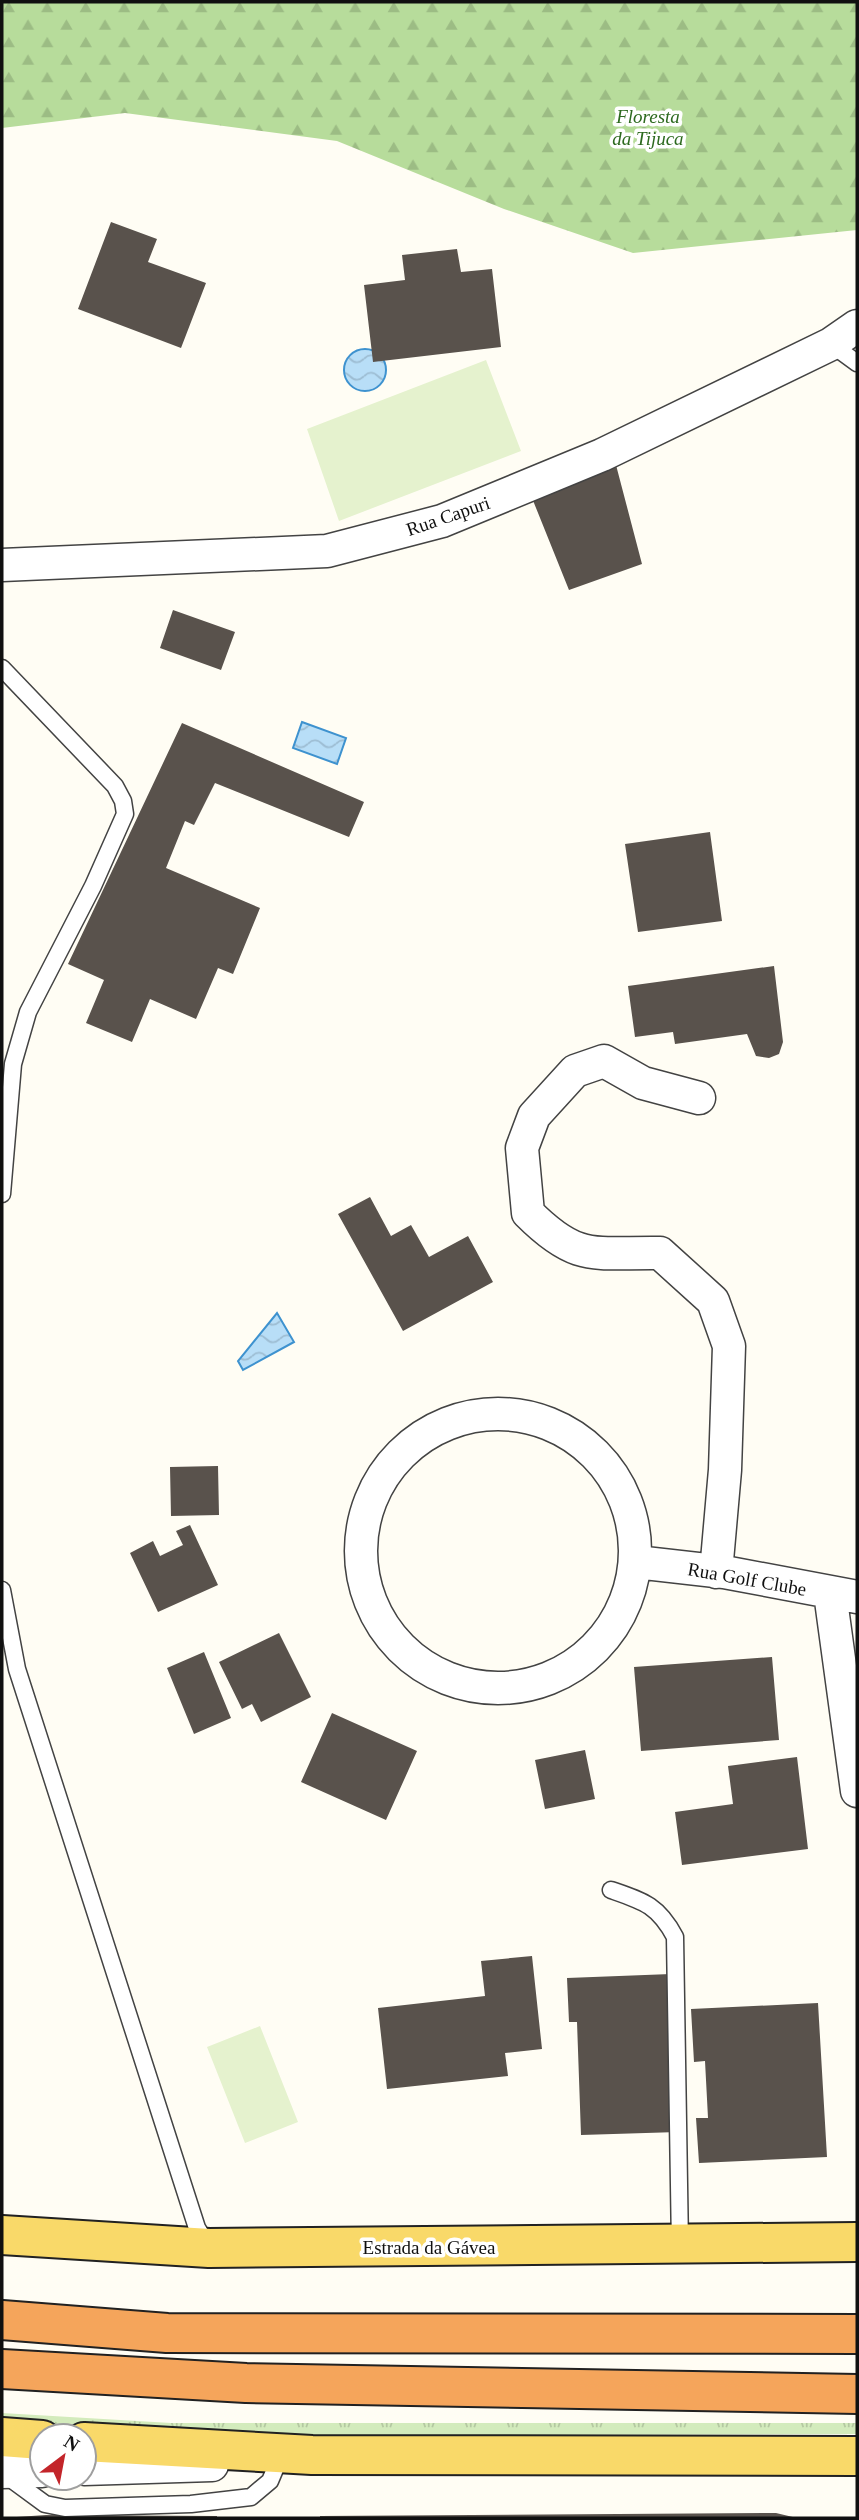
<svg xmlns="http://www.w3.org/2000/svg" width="859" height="2520" viewBox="0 0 859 2520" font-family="Georgia,serif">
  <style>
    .grass { fill: url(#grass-tufts) }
    .forest { fill: url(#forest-firs) }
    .pitch { fill: #e5f2ce }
    .water { fill: url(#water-waves); stroke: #3e92cf; stroke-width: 2 }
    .building { fill: #59524c }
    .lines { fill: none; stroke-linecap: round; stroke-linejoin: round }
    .lane-casing { stroke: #434343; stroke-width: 19 }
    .street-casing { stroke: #434343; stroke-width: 35 }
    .primary-casing { stroke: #212121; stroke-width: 42 }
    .highway-casing { stroke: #212121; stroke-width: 42 }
    .lane { stroke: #fff; stroke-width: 16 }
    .street { stroke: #fff; stroke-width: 32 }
    .primary { stroke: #f9d969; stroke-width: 38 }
    .highway { stroke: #f5a55b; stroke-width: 38 }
    .labels { text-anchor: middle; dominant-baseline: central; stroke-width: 7; stroke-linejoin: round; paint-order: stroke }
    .park-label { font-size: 19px; font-style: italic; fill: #2d6a1f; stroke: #fff }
    .street-label { font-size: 19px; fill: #101010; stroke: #fff }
  </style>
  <defs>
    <pattern id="grass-tufts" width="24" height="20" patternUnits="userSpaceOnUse" patternTransform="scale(1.75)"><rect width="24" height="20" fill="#d3ebbc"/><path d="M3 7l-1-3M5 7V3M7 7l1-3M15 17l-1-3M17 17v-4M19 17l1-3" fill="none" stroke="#b4c8a1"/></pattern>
    <pattern id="forest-firs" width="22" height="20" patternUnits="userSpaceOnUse" patternTransform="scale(1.75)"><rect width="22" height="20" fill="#b7dc9b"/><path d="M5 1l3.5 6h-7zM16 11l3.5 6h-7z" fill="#9cbc84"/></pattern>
    <pattern id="water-waves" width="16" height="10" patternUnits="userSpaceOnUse" patternTransform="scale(1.75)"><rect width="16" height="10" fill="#b8def7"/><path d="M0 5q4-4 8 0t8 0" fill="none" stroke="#9dbdd3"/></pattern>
  </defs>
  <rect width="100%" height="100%" fill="#fffdf4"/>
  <path class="grass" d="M2,2413l169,10h686v11l-687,2 -168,-11z"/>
  <path class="forest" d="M2,2h855v228l-224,23 -129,-44 -167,-68 -212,-28 -123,15z"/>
  <path class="pitch" d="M486,360l35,91 -182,70 -32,-92z
    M260,2026l38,96 -53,21 -38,-96z"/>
  <path class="water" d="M344 370a21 21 0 1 1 42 0a21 21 0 1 1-42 0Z
    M302,722l44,16 -9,26 -44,-16z
    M277,1313l17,29 -51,28 -5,-9z"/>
  <path class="building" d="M111,222l46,17 -9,23 58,21 -25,65 -103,-39z
    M457,249l4,23 31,-3 9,78 -128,15 -9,-77 41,-5 -3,-25z
    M616,465l26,99 -73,26 -37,-92z
    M173,610l62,22 -14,38 -61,-22z
    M182,723l182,79 -15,35 -134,-54 -21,42 -9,-4 -19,47 94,40 -27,66 -15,-6 -22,51 -46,-20 -18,43 -46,-19 18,-43 -36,-16z
    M710,832l12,89 -84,11 -13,-88z
    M774,966l9,76 -4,12 -10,4 -13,-2 -9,-22 -72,10 -2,-12 -38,5 -7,-51z
    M370,1197l21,39 20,-11 18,32 39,-21 25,46 -90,49 -65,-117z
    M218,1466l1,49 -48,1 -1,-49z
    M190,1525l28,60 -60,27 -28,-59 23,-12 7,15 23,-11 -7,-14z
    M279,1633l32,64 -50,25 -9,-18 -10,5 -23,-47z
    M204,1652l27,66 -37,16 -27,-66z
    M772,1657l7,83 -138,11 -7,-84z
    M332,1713l85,38 -31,69 -85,-38z
    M585,1750l10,49 -50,10 -10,-49z
    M797,1757l11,92 -126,16 -7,-53 58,-8 -5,-38z
    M532,1956l10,93 -37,4 3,23 -121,13 -9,-81 107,-12 -4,-35z
    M671,1974l7,158 -97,3 -4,-113h-8l-2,-44z
    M818,2003l9,154 -128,6 -3,-45h12l-3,-57 -11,1 -3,-53z
    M776,2513l21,5h-477v-2z
    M46,2515l171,1v2h-215z"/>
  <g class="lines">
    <g class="lane-casing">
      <path id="lane" d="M831,344l26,19
        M2,668l113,118 8,15 2,13 -32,72 -65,126 -15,52 -11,130
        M2,1590l15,79 180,559 11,18
        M611,1890c32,11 47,15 64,47l5,309
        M4,2474l41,30 20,4 126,-4 60,-7 19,-16 8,-19"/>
    </g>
    <g class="street-casing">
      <path id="street" d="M2,565l325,-14 115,-30 160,-66 229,-111 26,-18
        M699,1098l-56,-15 -39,-22 -29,10 -41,45 -12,32 6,65c50,50 66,39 132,40l53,48 16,45 -4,124 -9,102
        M361 1551a137 137 0 1 1 274 0a137 137 0 1 1-274 0Z
        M636,1562l88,10 133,25
        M830,1593l27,198
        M84,2469l128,-4
        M2,2472l40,-1"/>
    </g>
    <g class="primary-casing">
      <path id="primary" d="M2,2235l207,13 648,-6
        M2,2437l40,3
        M84,2442l228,13 545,1"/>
    </g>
    <g class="highway-casing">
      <path id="highway" d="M2,2320l165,13 690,1
        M2,2369l244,14 611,11"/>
    </g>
    <use href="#lane" class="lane"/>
    <use href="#street" class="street"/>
    <use href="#primary" class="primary"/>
    <use href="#highway" class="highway"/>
  </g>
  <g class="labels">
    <g class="park-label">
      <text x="648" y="116">Floresta<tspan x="648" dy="22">da Tijuca</tspan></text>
    </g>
    <g class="street-label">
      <text transform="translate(448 516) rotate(-19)">Rua Capuri</text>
      <text transform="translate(747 1579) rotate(10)">Rua Golf Clube</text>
      <text x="429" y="2247">Estrada da Gávea</text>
    </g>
  </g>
  <rect width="859" height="2520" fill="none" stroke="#101010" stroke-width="7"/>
  <g transform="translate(63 2457) rotate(32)"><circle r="33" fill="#ffffff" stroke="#9f9f9f" stroke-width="2"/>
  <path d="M0-5L12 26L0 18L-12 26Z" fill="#c3252a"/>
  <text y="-10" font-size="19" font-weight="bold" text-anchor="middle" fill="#101010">N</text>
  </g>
</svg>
